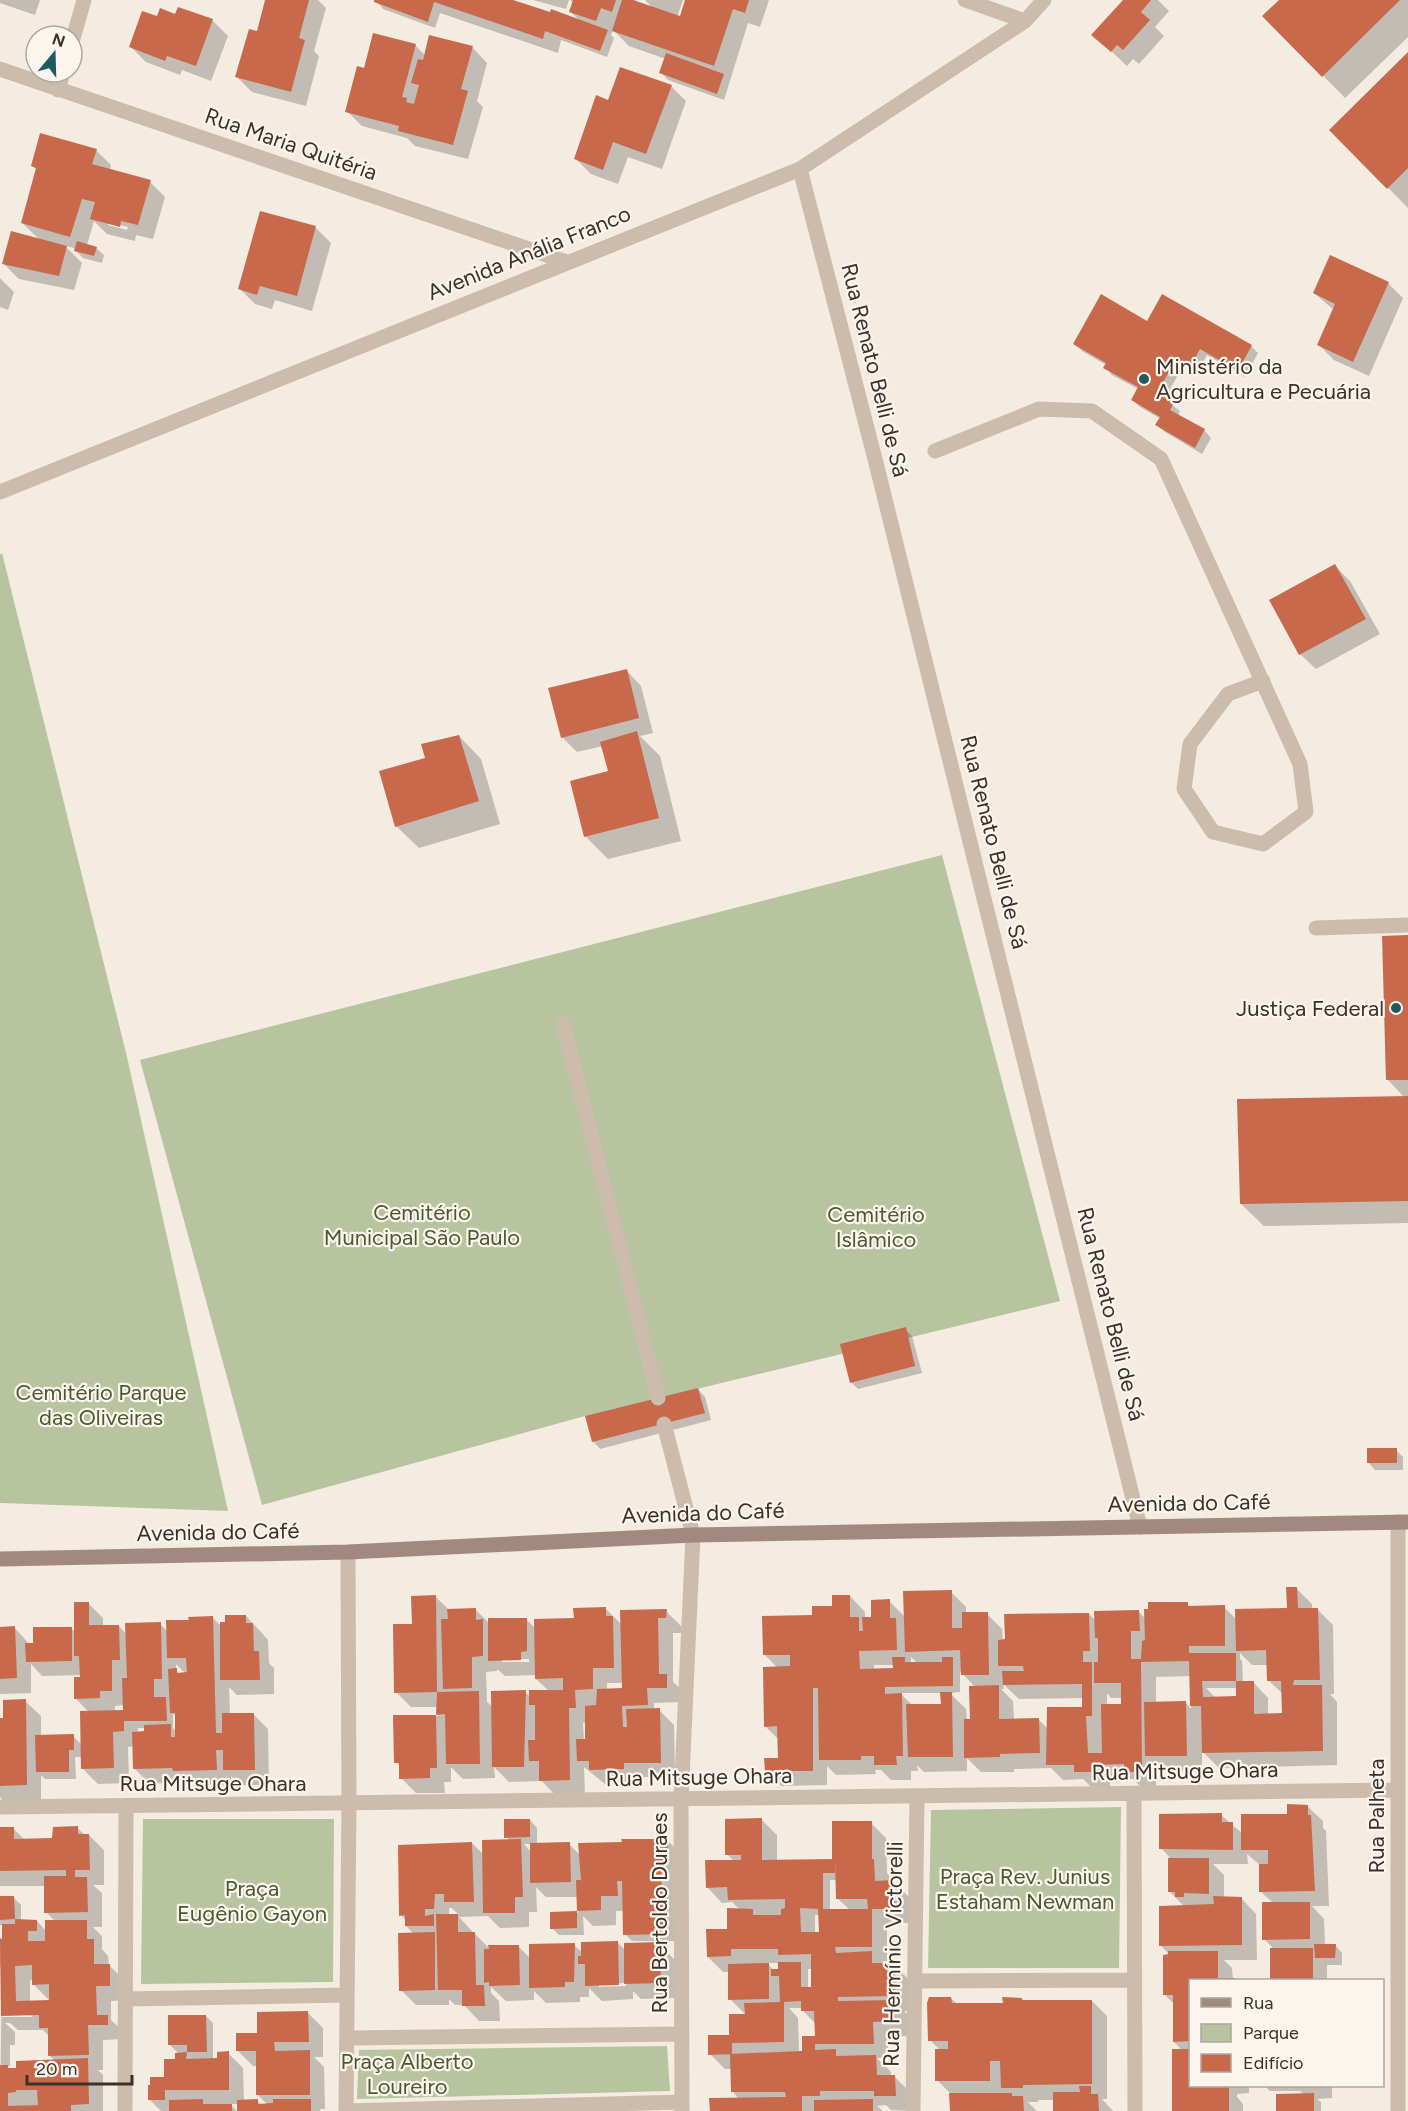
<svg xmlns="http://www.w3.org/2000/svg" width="1408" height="2111" viewBox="0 0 1408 2111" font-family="Figtree,sans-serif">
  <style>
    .green { fill: #b8c4a0 }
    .shadow { fill: #0003; fill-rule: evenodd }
    .building { fill: #c8694b; fill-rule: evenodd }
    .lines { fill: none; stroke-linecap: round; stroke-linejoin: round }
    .lane { stroke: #cdbbac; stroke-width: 15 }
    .street { stroke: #cdbbac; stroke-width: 15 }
    .secondary { stroke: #a18a7d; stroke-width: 15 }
    .poi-dot { fill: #1f5a5e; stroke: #fbf5ee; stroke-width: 2 }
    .labels { text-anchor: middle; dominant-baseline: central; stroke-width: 4.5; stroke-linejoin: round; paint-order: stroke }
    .street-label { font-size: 22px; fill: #3b302b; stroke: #fbf5ee }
    .poi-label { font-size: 22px; fill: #3b302b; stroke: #fbf5ee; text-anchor: start }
    .park-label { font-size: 22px; fill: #4a5a2e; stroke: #fbf5ee }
  </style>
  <rect width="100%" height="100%" fill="#f4ebe1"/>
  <path class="green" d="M2,553l125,504 101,454 -228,-8v-948z
    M942,855l118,446 -475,115 -323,89 -122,-445z
    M1121,1807l-2,161h-191l3,-158z
    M143,1819h191l-1,163 -192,2z
    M667,2046l3,45 -313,8 2,-49z"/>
  <path class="shadow" d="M0,0h40l-5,15 -35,-12z
    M267,0h51l8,8 -12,43 5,5 -13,50 -54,-14 -15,-15 21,-44z
    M376,0h132l72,21 -9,-9 3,-9 -4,-3h66l-1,2 19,7 -9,-9h38l-6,17 4,1 6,-18h82l-9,27 -12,-4 -24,77 -56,-20 -7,-8 5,-13 -37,-13 -16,-16 -2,5 3,3 -7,19 -46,-17 -3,13 -118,-40 -5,15 -52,-19z
    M533,0h36l-3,9z
    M1125,0h33l11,11 -14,16 9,9 -25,28 -6,-5 -6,7 -33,-31z
    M1281,0h127v37l-63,61 -81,-82z
    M179,9l34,12 15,15 -17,45 -29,-11 -2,5 -34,-13 -15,-15 27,-29 18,-2z
    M415,45l10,10 47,-8 15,16 -10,38 6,6 -15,52 -53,-13 -8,-8 -45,-12 -15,-15 18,-41z
    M1408,54v154l-77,-78z
    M671,86l15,15 -24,68 -34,-12 -10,27 -27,-10 -15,-15 33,-57z
    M96,150l15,15 -1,5 40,12 15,15 -12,42 -17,-4 -1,6 -28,-7 -13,-13 -7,24 9,3 8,7 -2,8 -19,-5 -7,-7v-2l-12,-4 18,18 -8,27 -55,-11 -15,-15 36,-24 -18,-17 15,-53 -4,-4zM108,222l20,5 -1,3 -19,-5z
    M262,213l54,15 15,15 -19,68 -37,-11 -3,9 -17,-5 -15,-15z
    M0,278l14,14 -6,18 -8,-3z
    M1388,283l15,15 -34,78 -35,-16 -15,-15 15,-35 -20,-17z
    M1148,323l103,23 7,7 -13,24 -38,-22 -10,18 -13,-8 -20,34 16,12 -2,5 26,14 7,8 -9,16 -37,-22 -8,-7 4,-6 -21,-12 -7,-7 5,-11 -26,-14 -7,-8 1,-2 -24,-14 -8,-7z
    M1335,566l15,15 30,53 -64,35 -16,-15z
    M626,670l15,16 12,47 -13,3 20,20 21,85 -73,18 -23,-23 25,-64 -7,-26 -26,6 -15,-15z
    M459,736l22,23 19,65 -81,24 -23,-22 30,-67z
    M1408,937v286l-144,3 -23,-22 164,-106 -18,-19z
    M905,1329l7,7 10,37 -64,16 -7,-7z
    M698,1389l7,8 6,23 -111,29 -7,-8z
    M1396,1450l7,7v13h-28l-7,-8z
    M1297,1589l15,15v6h6l15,15 1,69h-4l7,8v63l-118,3 -17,-17v19l-40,1 -6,-6v22h-15l-8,-8h-23v8h-19l-8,-8 -20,1 -12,-12 -37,1v3h-33l-14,-14v13l-43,1 -7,-7 1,6h-7v9h-20l-10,-10h-6l1,4 -40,1 -9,-9v19l-46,1 -15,-15 13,-12v-19l-14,-14 13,-58 -13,-13 48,-39 21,-9 16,-11 15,16v6h8l16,-17 16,16 46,-25 15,15v7h21l15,15 1,12 86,-27 7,7 43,-9 7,7 41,-16 4,5 33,-1 12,12 52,-9zM1240,1653l12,12h16v15l15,14v21h-15v-17l-15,-16h-10l-1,-21 -2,-2zM911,1657l7,7h-7zM874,1665h20l1,5h-21zM960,1671l15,16 -4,33 -4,1 -1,-12 -16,-16 10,-1zM1191,1676v33l-5,-6 -30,1v-27zM1003,1684l16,15 65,-1v10l-36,21 -9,-9h-25l-1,-19 -12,-12h3zM1206,1688h32v9l-22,1zM900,1693h42v13h-29zM1107,1693l4,5h12v7l-16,1z
    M436,1597l13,13h27l13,13 37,-4 9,9 40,-8 31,-11 16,16 44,-14 15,15v7h-8v49l9,8 -1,12 -27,1v7h5l15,15 1,52h-37l1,7h-34l-21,-17 1,28 -29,1 -17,-18v3l-30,1 -15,-15 1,11 -32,1 -12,-12v15h-7l1,11h-29l-15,-15v-11l-5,-5 -1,-45 43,-1v-9h-27l-15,-15 17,-67zM502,1659h27v3h-27zM497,1669l8,7 31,-1v4l13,12 -19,6 -5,-5 -32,15 -6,-5 -1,-30 11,-1zM607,1683h17v9l-17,-2zM583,1723h3l1,18h-3z
    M88,1603l15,15v8h16l8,9 33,-11 8,8 23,-11 21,-4 9,9 25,-10 15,16 7,8 1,23 5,5v26l-37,1 -8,-8 1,27h23l15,15 1,56h-29l-9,-9v9l-82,-2 -15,-15v-22l-6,1 1,36 -31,1 -15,-15v-12h-8l1,22h-31l-4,-4v25l-37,1 -4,-4v-77l5,-1 20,-18 16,15v21l32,-1 9,9 7,-33 -14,-14 8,-23 -41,1 -11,-12v29l-31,1v-66h15l15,17 41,-17 5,5zM176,1664l10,10h-6l-4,-4zM125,1705l-2,7h-8v-6zM173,1714l4,3v15l-4,-4zM138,1728h7v5h-7z
    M1307,1806l16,15v7l3,3 3,75h-17l12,13 1,26h10l7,8v12h-15v15h-55v-31h2l-10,-10 9,-36 -13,-12v-26l-13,-11 1,10h-35l11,11v23h17l15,16 1,46h-33l8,8 1,12h2h-45v106h59v7l-12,1v3l6,7v7h-69l9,-60 -9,-9v-38l-9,-9 6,-39 -11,-11 24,-39 -14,-14 2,-32 -11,-12 60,-33 22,19z
    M530,1820l7,8v17l32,-1 10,10 88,-14 15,15 -8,86h-42l-7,-7 -1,-23h-8v14l-23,1 -10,-10 1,19h-25l-7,-7v-15h26v-16h-32l-10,-10 1,25h-8v15l-29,1 -12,-12 -29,1 13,14v3h3l13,13 30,-1 13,13 43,-14 9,8 34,-11 8,8 34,-6 15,15 1,39 -34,1 -8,-8v8l-31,2 -13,-13v9h-9v5l-34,1 -12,-12v9l-28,1 -15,-14v6l8,8 1,20h-21l-15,-16h-9l-6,-6v6h-33l-15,-15 13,-56 -8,-8v-5l-5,-6 71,-72 12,12 26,-14 -4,-4zM524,1844h7v8zM449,1908h3l7,7 -10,1zM626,1983v3l-27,1v-3z
    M762,1820l15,15v26l59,-1 -3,-2 38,-35 15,15 1,35 2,3v6h5l15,15v26h-22v42l7,-1 15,16 1,31h-6l6,6v19l-22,1v21h-11l14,14v5h4l15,15v19l-19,-1 -5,-5 -9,1 6,5h-172l28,-12 -7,-8v-22h-7l-15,-15 20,-18 16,-21 -16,-16v-27h-7l-15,-15 21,-26 11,-21 -8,-8 -10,1 -15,-16 27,-26 -7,-7zM830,1880h8v19l12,11h-20zM815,1915h5v19h-5zM767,1963h13v7l-6,1zM808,1969h4v19h-4zM789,2008h14v3l13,13v14l-13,14h-4l-1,-34z
    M0,1828h13l12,12h29l23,-12 8,7h4l15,15v35h-11l9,8v34h-9l9,9v13l6,7 1,9 15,15 1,20 -14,1v19l12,11v8l-20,1v30h-5l5,5v36h-103l2,-144h-2v-30l4,4v-15l-4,-1v-27h14l7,7v16h16l9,10 9,-10 -9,-9v-26h-46zM30,1980h3v4l18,18h-21zM1,2014h29l3,3h-32zM5,2023h5l8,7h25l6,6v19l6,6 -44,9 -4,-4h3v-21h5v-13z
    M951,1998l6,6h47l18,-5 2,2h68l15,15v83h-5l11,12h-59v-11h-16v2h-10l9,9h-86v-17l-14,-14 3,-30 -10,-10z
    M308,2013l15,15v29h-9l10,10 1,42h-5l1,2h-82v-7h-9l7,7h-76l-11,-11 16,-21 13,-25 -9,-9 36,-29 7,7v37l15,-7 15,15 1,33h13l4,4h7l-10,-10v-29h-5l-15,-15 21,-17z
    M1265,2086h67v12l-15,1 4,3v9h-43l27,-16 -5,-4h-30z"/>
  <path class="building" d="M265,0h44l-10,38 6,2 -14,52 -56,-15 14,-48 8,2z
    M374,0h139l37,12 1,-3 57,21 -8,21 -55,-20 -2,8 -109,-37 -6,20 -54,-20z
    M573,0h43l-4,12 -11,-4 -5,13 -27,-9z
    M622,0h11l47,16 5,-16h64l-4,13 -12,-4 -19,57 -102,-35z
    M1123,0h28l-10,12 9,8 -27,30 -6,-5 -6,7 -20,-17z
    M1279,0h121l-78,77 -60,-61z
    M178,7l35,12 -17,47 -29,-10 -2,5 -36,-14 13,-36 15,5 3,-8 15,6z
    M373,33l43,11 -14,53 5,1 -1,4 8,2 5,-19 -8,-2 7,-24 5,1 6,-25 44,11 -12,43 7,2 -15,54 -55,-14 1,-5 -54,-14 12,-46 7,2z
    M1408,52v116l-21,21 -58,-59z
    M666,53l58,21 -7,20 -58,-21z
    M620,67l52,18 -26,69 -33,-12 -10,28 -29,-11 22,-64 12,5z
    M40,133l57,16 -5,15 59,16 -13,45 -17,-4 -1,6 -30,-8 5,-17 -13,-3 -12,38 -49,-14 15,-55 -5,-2z
    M260,211l56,15 -19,70 -37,-10 -3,9 -19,-6z
    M11,231l56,15 -8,30 -57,-12z
    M77,241l20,6 -3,9 -20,-5z
    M1330,255l59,27 -36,80 -36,-17 18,-41 -22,-11z
    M1101,294l46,27 15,-27 90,51 -14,26 -38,-22 -10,18 -14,-8 -19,34 17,10 -4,7 35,19 -10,19 -40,-23 5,-8 -29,-17 7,-13 -35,-19 3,-5 -33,-19z
    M1335,564l31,55 -67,36 -30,-55z
    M627,669l12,49 -78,20 -13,-50z
    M637,731l22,87 -75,19 -14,-56 38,-10 -8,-29z
    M459,735l20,66 -84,26 -16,-56 46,-13 -4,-14z
    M1408,935v145h-22l-4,-144z
    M1408,1096v105l-168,3 -3,-105z
    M906,1327l9,39 -65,17 -10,-39z
    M698,1388l7,25 -113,29 -7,-26z
    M1367,1448h30v15h-30z
    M1286,1587h11l1,21h20l2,72h-26l-1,5h29l1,66 -121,2 -1,-47h-11l-1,-45 -48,1 1,110h-18v-8l-29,1v7h-21v-7h-28l1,-58h35v-23l-79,1 -1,-14h22l-1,-5h-25v-26l7,-1 -1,-25 85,-1 1,38h-7v11h9v54h-6l2,37h14l-1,-49h20v-21h-27v-21h4v-24h-3l-1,-27 45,-1 1,21h-9v28h10l1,-18 3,-1 -1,-31h4v-7h40v4l37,-1v41h-36v7h47v28h-34l1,16 33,-1v-15h18v33l28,-1 -1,-32h-14l-1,-31 -30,1 -1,-42 52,-1z
    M952,1590v38h10v-16h26l1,63h-28l-1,-25 -55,2 -2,-61z
    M436,1595l1,97 -43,1 -1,-69h19l-1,-28z
    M832,1595h18v22h9v14h4l-1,-14h9v-17l19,-1v19h6l1,32 -38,1 1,18 33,-1 -1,-11h13v5h37v-5h11v29l-68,1v7l17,-1 1,63h-7l1,9h-23v-9h-13v4h-42l-1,-72h-5v83h-48l-1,-13h14l-1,-32 -13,1 -1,-60 27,-1v-11h-27l-1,-39 50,-1v-9h20z
    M74,1602h15v23h30l1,35h-8v31h-12v7l-26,1v-22h6l-1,-21h-5z
    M606,1607v9h7l1,52h-21v21l-18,1 1,18h-7l1,72 -31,1v-20h-10l-1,-21h7v-35h-6v-15h34v-12l-28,1 -1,-60 40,-1 -1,-10z
    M476,1608v12l7,-1v37l-11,1v31l-29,1 -2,-70h7l-1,-10z
    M667,1609l-1,9h-8l1,56h8v14h-20l1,17 -26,1 1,21h4l-1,-18 34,-1 1,55h-37v6l-35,1v-9h-12l-1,-22h9v-33l11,-1 1,-16 25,-1 -2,-78z
    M225,1615h21v8h7l1,28h5l1,29h-40v-58h5z
    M213,1616l3,117h6v-20h32l1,57h-32v-20h-7l1,20 -44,1 -1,-3 -39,1 -1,-37 12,-1v-6l27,-1v13h4v-24h-5l-2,-44 9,-1v5l10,-1 -1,-14h-19l-1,-38h23l-1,-3z
    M488,1618h39v33l-6,1v8l-33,1z
    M161,1622l1,57h-8v18h12l1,24h-43v10l-11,1 1,36 -33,1 -1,-58 43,-1 -1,-32h5l-2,-55z
    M15,1626l2,52 -17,1v-52z
    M33,1627h39v34l-46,1 -1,-19h8z
    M999,1685v34l40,-1 1,35 -40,1v3l-36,1v-39h6l-1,-33z
    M526,1690l-2,77h-32l-1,-76z
    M479,1691l1,73h-34l-1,-50 -9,1 1,-23z
    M940,1692h12l1,65h-45l-2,-53h35z
    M26,1699l1,86 -27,1v-68h3v-18z
    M1186,1701l1,55h-42l-1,-54z
    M393,1715h43l1,53h-7v10l-31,1v-16h-5z
    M74,1734v16h-5v22h-33l-1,-37z
    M1287,1804l21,1v10h3l4,76 -56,1v-28h9v-14h-27v-36h46z
    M1222,1813v9h11v28l-74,-1v-35z
    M762,1818v42l70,-1v-38h40v38h2l1,22 19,-1 1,29h-23v38h-37l1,6 36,-2v12h23v33l-57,1v4l57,-1v21l-22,1 1,22h-59v6l21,-1v7l40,-1 1,20h18l1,21h-22v-5h-54v5h-18v15h-92l-1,-13 77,-1 -1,-5h-54l-1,-38 72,-3v-15h13l-1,-25h-13v-10l-17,1v40l-52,1v11l-24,1v-20h21v-21h16l-1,-11 36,-1 -1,-26h-8v-7h7v-7h23v25h10v-33l-33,1v-6h-47v7l-24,1 -1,-28h21v-21l26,1v6h28v-6l4,-1v-9l-57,1 -1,-13 -21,1 -1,-28h36v-5h-16v-36zM835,1859l1,40h31l1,10h-45v-36h12zM800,1908l18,1 1,23h-18z
    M504,1819h26v18l-26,1z
    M78,1826v8h11l1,36h-15v7h12l1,35 -44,1v-37h22v-6l-66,1v-44h14v12l38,-1 1,-11z
    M521,1839l2,58h-8v16h-32l-1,-73z
    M621,1839h47l-1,23h-6l1,35 6,-1v38l-45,1 -1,-54h-5l1,15h-17v14l-24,1 -1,-31h5l-3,-37 44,-1z
    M472,1842l2,60h-30v-8h-9l-1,15h-9v7l9,-2v12h-29v-11l-6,1 -1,-71z
    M570,1842l1,40 -41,1v-40z
    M1168,1858h41v36l-25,-1v4h-9v-5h-7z
    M0,1896h14l1,23 -15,1z
    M1213,1896l29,1v48l-83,1v-40l55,-2z
    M1262,1902h48v37l-48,1z
    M577,1911v17l-27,1v-17z
    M436,1914h22v18h17l1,53h8l1,21h-23v-16h-24z
    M15,1919l22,1v11h-9v10h17v-21h42v19h7v25h16v22h-14l1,29h11v10h-20l1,30 -41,1v-28h-9v-13l-38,1 -1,-77h2v-15h13zM32,1965v20l17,-1v16l-33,1 -1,-35z
    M435,1932v58l-36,1 -1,-58z
    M618,1941l1,44 -34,1v-22h-7v-8h3v-14z
    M660,1942l1,41 -37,1v-41z
    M575,1943l-1,39h-9v5l-36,1v-44z
    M1314,1944h22l-1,14h-20z
    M488,1945h31l1,40 -31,1v-4l-5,1v-34h5z
    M1270,1948h43v32h-43z
    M1168,1951h50v27h17v2h-45v61l-17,1v-47h-10v-40l5,-1z
    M769,1963v36l-41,1v-36z
    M929,1997h22l1,6h51l-1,-6 20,1v2h70v84l-69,1v3h-22l-1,-27h-10v20h-55v-32h13v-8h-20l-1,-38z
    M308,2011l1,31h-35l1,9 35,-1v45h-54v-44h-20v-18h21v-21z
    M168,2015h38l1,37h-20v-7h-19z
    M1172,2049h18v37l39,1v24h-57z
    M229,2051v39h-64v10h-17v-15h2v-8h14v-18h11v-6l12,-1 -1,7 31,-1v-6z
    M88,2058l1,46 -18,1v6h-71v-46h8v3h8v-7zM16,2090h21l1,15 -30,1v-13l8,-1z
    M1079,2086h12v8h7l1,17h-46v-19h27z
    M949,2093h63v3h11l1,15h-74z
    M1314,2093v18h-38v-17z
    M203,2099v5h29v7h-63v-11z
    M258,2099v5l15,-1v-4h38v12h-74v-11z
    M873,2099v12h-59v-11z"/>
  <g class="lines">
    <path class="lane" d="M935,451l104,-42 53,2 69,48 139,305 6,48 -43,32 -50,-12 -29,-43 6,-45 38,-50 35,-13
      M1316,928l92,-3
      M563,1024l95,374
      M664,1424l29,111"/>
    <path class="street" d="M965,0l60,21
      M72,42l12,-42
      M0,69l567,193
      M58,90l5,-18
      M800,169l76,294 264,1064
      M0,492l800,-323 225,-148 19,-21
      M1398,1522v589
      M1134,1794l1,317
      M0,1807l1398,-17
      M915,1981l219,-1
      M125,1999l222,-4
      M347,2038l335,-4
      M125,2111l1,-305
      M346,2111l3,-306 -1,-253
      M346,2111l336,-9
      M682,2111l-1,-311 12,-265
      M913,2111l4,-314"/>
    <path class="secondary" d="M0,1559l348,-7 345,-17 715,-13"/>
  </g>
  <g class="poi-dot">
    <circle cx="1144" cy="379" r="6"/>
    <circle cx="1396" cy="1008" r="6"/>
  </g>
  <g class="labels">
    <g class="street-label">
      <text transform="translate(291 144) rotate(19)">Rua Maria Quitéria</text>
      <text transform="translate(529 253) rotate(-22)">Avenida Anália Franco</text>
      <text transform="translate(875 370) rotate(76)">Rua Renato Belli de Sá</text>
      <text transform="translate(994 842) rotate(76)">Rua Renato Belli de Sá</text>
      <text transform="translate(1111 1314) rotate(76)">Rua Renato Belli de Sá</text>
      <text transform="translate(1189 1503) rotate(-1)">Avenida do Café</text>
      <text transform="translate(703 1513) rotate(-2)">Avenida do Café</text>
      <text transform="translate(218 1532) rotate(-1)">Avenida do Café</text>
      <text transform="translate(1185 1771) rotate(-1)">Rua Mitsuge Ohara</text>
      <text transform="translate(699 1777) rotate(-1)">Rua Mitsuge Ohara</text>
      <text x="213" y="1783">Rua Mitsuge Ohara</text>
      <text transform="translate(1376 1816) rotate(-90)">Rua Palheta</text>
      <text transform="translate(659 1913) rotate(-90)">Rua Bertoldo Duraes</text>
      <text transform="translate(893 1954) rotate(-89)">Rua Hermínio Victorelli</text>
    </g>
    <g class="poi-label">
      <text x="1156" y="366">Ministério da<tspan x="1156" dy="25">Agricultura e Pecuária</tspan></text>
      <text x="1384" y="1008" text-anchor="end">Justiça Federal</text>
    </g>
    <g class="park-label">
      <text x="422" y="1212">Cemitério<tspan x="422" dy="25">Municipal São Paulo</tspan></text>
      <text x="876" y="1214">Cemitério<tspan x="876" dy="25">Islâmico</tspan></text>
      <text x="101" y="1392">Cemitério Parque<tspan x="101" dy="25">das Oliveiras</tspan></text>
      <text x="1025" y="1876">Praça Rev. Junius<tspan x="1025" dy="25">Estaham Newman</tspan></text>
      <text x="252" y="1888">Praça<tspan x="252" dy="25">Eugênio Gayon</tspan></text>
      <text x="407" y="2061">Praça Alberto<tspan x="407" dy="25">Loureiro</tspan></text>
    </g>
  </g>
  <rect x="1189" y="1979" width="195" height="108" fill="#fbf5ee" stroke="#aea6a0" stroke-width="1.5"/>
  <rect x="1201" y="1998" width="30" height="9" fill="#a18a7d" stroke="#aea6a0" stroke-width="1.5"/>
  <text x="1243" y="2009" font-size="18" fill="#3b302b">Rua</text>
  <rect x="1201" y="2024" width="30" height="18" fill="#b8c4a0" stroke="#aea6a0" stroke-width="1.5"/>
  <text x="1243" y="2039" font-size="18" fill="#3b302b">Parque</text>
  <rect x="1201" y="2054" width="30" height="18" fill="#c8694b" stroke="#aea6a0" stroke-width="1.5"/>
  <text x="1243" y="2069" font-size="18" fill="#3b302b">Edifício</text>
  <g transform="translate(54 54) rotate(19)"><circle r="28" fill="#fbf5ee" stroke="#aea6a0" stroke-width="1.5"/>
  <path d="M0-4.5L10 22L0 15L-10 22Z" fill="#1f5a5e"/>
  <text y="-9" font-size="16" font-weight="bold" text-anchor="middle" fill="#3b302b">N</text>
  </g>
  <path d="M27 2075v9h105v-9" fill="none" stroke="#3b302b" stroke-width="3"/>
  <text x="36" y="2075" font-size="18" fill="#3b302b" stroke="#fbf5ee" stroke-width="4.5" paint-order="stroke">20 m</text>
</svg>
